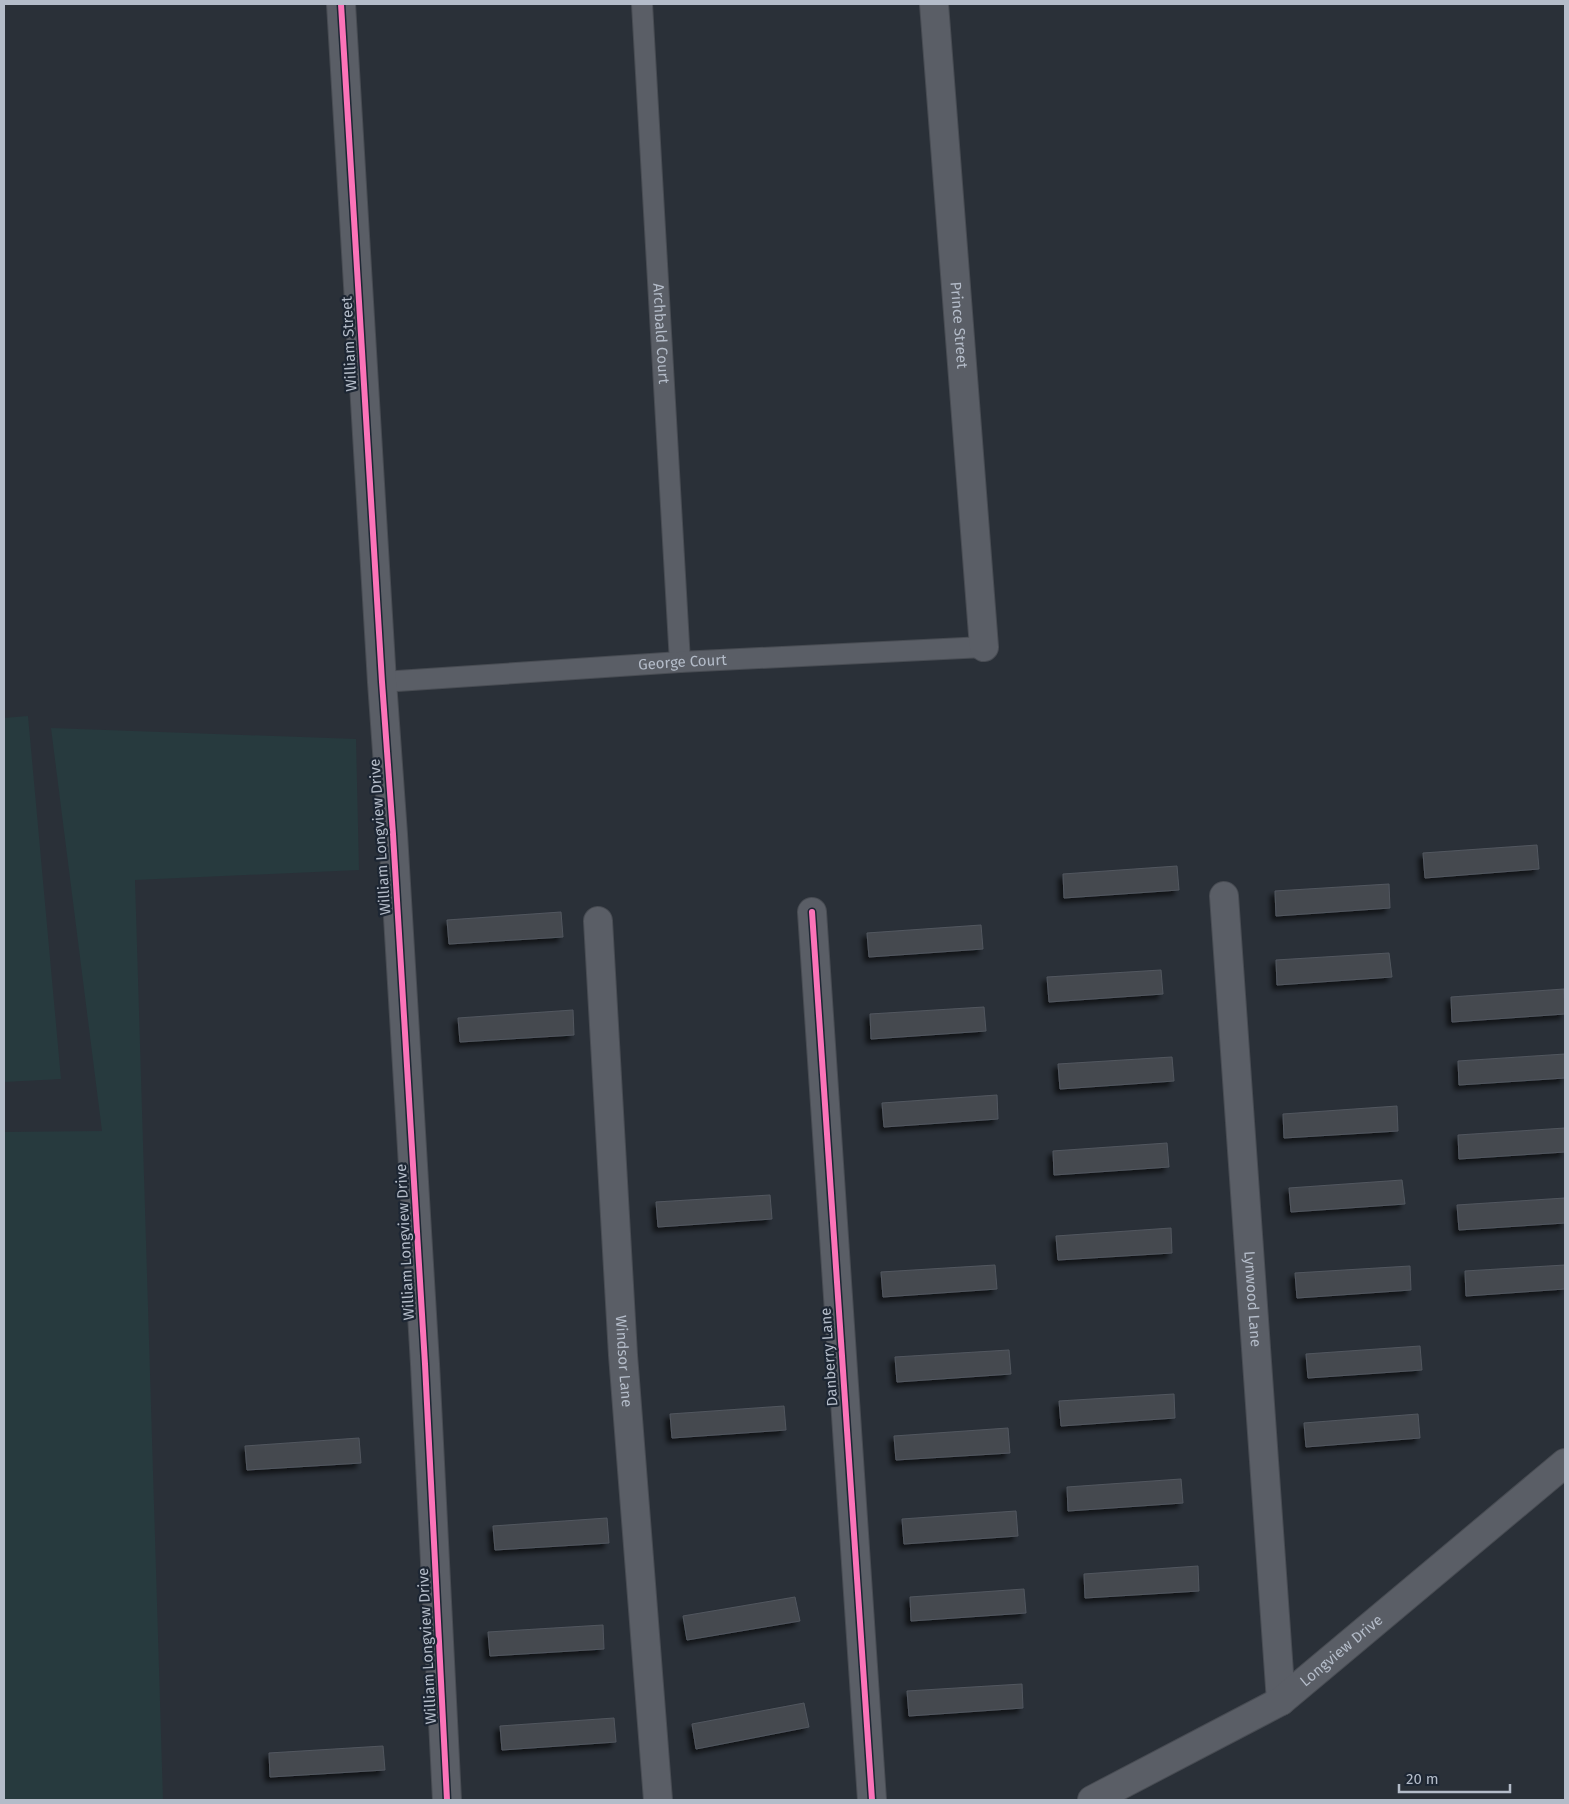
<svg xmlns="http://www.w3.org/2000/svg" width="1569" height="1804" viewBox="0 0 1569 1804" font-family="'Fira Sans',sans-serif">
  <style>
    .green { fill: #273a3e }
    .building { fill: #444950; stroke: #52575f; filter: url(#shadow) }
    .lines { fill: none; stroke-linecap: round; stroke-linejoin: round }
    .lane-casing { stroke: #484c53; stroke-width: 22 }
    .street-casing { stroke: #484c53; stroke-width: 30 }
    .lane { stroke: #5a5e66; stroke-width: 20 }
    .street { stroke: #5a5e66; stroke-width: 28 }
    .cycleway-casing { stroke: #1d2633; stroke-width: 9 }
    .cycleway { stroke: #fb73b8; stroke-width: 6 }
    .labels { text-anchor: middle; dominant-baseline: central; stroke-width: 4.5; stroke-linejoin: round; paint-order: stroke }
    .street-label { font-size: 15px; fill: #b4bcc9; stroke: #1d2633 }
  </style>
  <defs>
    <filter id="shadow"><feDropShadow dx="-4.5" dy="4.5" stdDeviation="2.5" flood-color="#0009"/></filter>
  </defs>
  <rect width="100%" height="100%" fill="#2a3038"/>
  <path class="green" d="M28,716l33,363 -57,3v-364z
    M51,728l305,11 3,131 -224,10 28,920h-159v-668l98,-1z"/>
  <path class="building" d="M1537,845l2,24 -114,9 -2,-25z
    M1177,866l2,24 -115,8 -1,-24z
    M1389,884l1,24 -114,8 -1,-25z
    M561,912l2,25 -114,7 -2,-24z
    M981,925l2,24 -114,8 -2,-24z
    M1389,953l3,24 -115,8 -1,-25z
    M1161,970l2,24 -114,8 -2,-25z
    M1564,989l1,25 -113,8 -1,-25z
    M984,1007l2,24 -115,8 -1,-25z
    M573,1010l1,25 -114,7 -2,-24z
    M1565,1054v24l-106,7 -1,-24z
    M1172,1057l2,24 -114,8 -2,-25z
    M997,1095l1,24 -114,8 -2,-24z
    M1397,1106l1,25 -114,7 -1,-24z
    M1565,1128v24l-106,7 -1,-24z
    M1167,1143l2,24 -115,8 -1,-24z
    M1402,1180l3,24 -114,8 -2,-24z
    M770,1195l2,24 -114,8 -2,-25z
    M1565,1198v25l-106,7 -2,-25z
    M1171,1228l1,25 -114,7 -2,-24z
    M995,1265l2,24 -114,8 -2,-25z
    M1565,1265v24l-99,7 -1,-25z
    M1410,1266l1,24 -114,8 -2,-25z
    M1420,1346l2,24 -114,8 -2,-24z
    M1009,1350l2,24 -114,8 -2,-25z
    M1174,1394l1,24 -114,8 -2,-25z
    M784,1406l2,24 -114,8 -2,-24z
    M1418,1414l2,24 -114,9 -2,-24z
    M1008,1428l2,25 -114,7 -2,-24z
    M359,1438l2,25 -114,7 -2,-24z
    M1181,1479l2,24 -115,8 -1,-24z
    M1016,1511l2,25 -114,8 -2,-25z
    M607,1518l2,25 -114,7 -2,-24z
    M1198,1566l1,25 -114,7 -1,-24z
    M1024,1589l2,24 -115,8 -1,-24z
    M795,1597l5,24 -113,19 -4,-24z
    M603,1625l1,24 -114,7 -2,-24z
    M1022,1684l1,24 -114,8 -2,-25z
    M804,1703l5,24 -113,22 -4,-25z
    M614,1718l2,24 -114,8 -2,-24z
    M383,1746l2,24 -115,7 -1,-24z"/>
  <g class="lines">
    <g class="lane-casing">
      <g id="lane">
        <path id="s1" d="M642,4l38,658"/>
        <path id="s2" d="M382,682l298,-20 304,-15"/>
      </g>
    </g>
    <g class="street-casing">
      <g id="street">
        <path d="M341,4l41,678 11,152 32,530 22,436"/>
        <path id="s3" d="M934,4l50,643"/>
        <path id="s4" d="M1224,896l57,805"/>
        <path d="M812,912l60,888"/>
        <path id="s5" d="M598,921l25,434 35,445"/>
        <path id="s6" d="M1092,1800l189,-99 284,-238"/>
      </g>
    </g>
    <use href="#lane" class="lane"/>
    <use href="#street" class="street"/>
    <g class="cycleway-casing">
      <path id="cycleway" d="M341,4l41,678 11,152 32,530 22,436
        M812,912l60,888"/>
    </g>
    <use href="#cycleway" class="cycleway"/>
  </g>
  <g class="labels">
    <g class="street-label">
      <text stroke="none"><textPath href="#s3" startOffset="322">Prince Street</textPath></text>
      <text stroke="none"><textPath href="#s1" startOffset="330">Archbald Court</textPath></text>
      <text transform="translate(349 344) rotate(-93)">William Street</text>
      <text stroke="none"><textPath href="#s2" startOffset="301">George Court</textPath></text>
      <text transform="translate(380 837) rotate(-94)">William Longview Drive</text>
      <text transform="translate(405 1242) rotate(-93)">William Longview Drive</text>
      <text stroke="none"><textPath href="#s4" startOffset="404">Lynwood Lane</textPath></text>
      <text transform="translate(829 1357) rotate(-94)">Danberry Lane</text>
      <text stroke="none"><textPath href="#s5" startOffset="441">Windsor Lane</textPath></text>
      <text transform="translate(427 1646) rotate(-93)">William Longview Drive</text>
      <text stroke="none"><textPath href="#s6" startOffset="292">Longview Drive</textPath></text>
    </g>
  </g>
  <rect width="1569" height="1804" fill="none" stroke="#b4bcc9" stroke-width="10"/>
  <path d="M1399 1784v8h111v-8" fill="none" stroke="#b4bcc9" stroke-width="2.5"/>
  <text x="1406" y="1784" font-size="15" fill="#b4bcc9" stroke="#1d2633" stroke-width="4" paint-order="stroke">20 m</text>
</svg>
